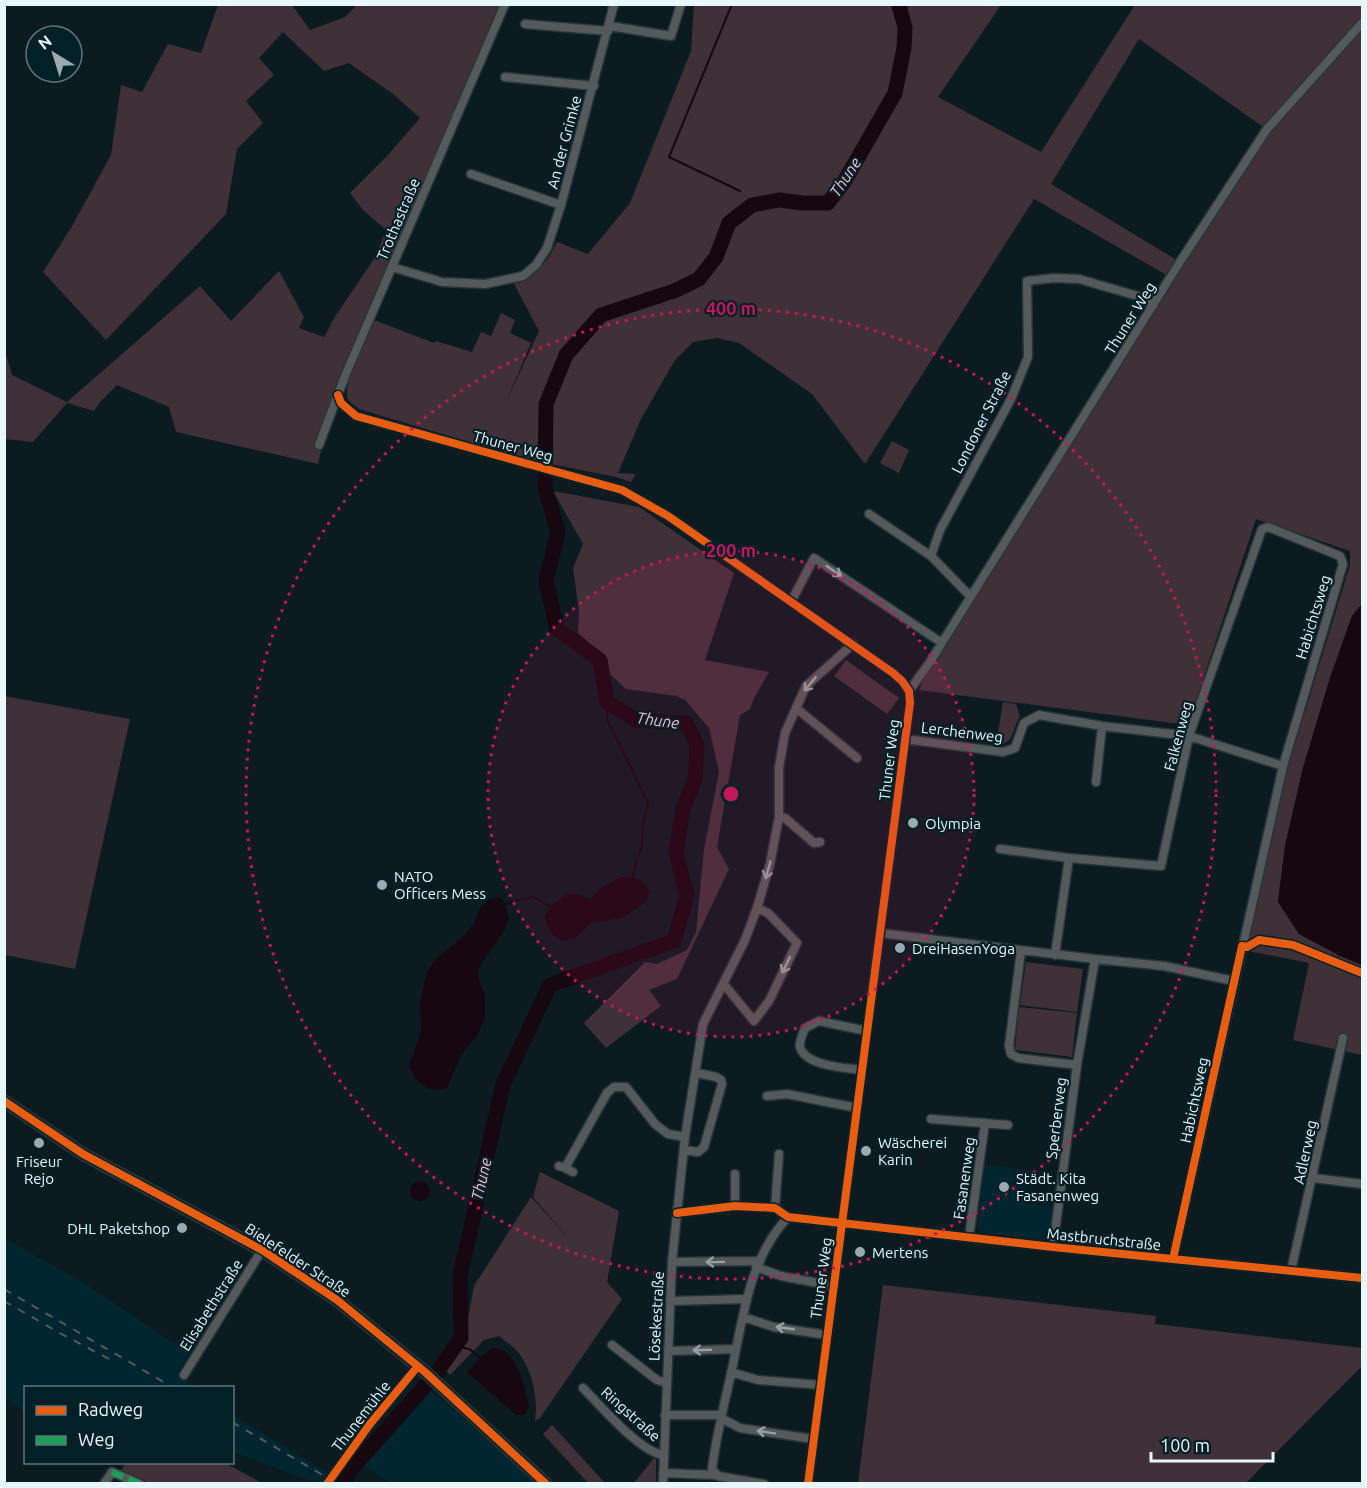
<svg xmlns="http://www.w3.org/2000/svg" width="1367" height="1488" viewBox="0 0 1367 1488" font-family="Ubuntu,sans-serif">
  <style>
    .built { fill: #01262f }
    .green { fill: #403139; fill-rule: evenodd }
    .water { fill: #170710 }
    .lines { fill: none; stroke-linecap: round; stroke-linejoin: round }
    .stream { stroke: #170710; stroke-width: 2 }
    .river { stroke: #170710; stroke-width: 15 }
    .minor-casing { stroke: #273538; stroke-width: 11 }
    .major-casing { stroke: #273538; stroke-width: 14 }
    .minor { stroke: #545a5b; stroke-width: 8 }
    .major { stroke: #515b5e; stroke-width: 10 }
    .rail { stroke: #525c5f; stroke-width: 2; stroke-dasharray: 8 8; stroke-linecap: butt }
    .quiet { stroke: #1a9f57; stroke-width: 6; stroke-dasharray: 12 6; stroke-linecap: butt }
    .cycleway-casing { stroke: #032027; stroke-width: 11 }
    .cycleway { stroke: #e95d12; stroke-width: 8 }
    .oneway { stroke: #96a1a3 }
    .ring { fill: none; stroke: #c2185b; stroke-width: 3; stroke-dasharray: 3 6 }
    .poi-dot { fill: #9aaaaf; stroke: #032027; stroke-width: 2 }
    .labels { text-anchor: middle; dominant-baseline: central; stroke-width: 4.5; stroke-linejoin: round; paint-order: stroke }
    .street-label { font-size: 15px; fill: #e7f7fc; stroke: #032027 }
    .poi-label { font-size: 15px; fill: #e7f7fc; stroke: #032027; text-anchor: start }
    .water-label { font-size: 16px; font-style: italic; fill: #f5bcd3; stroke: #032027 }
    .centre { fill: #c2185b; stroke: #032027; stroke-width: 3 }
    .ring-label { font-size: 18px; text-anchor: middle; font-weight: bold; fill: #c2185b; stroke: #032027; stroke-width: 4.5; stroke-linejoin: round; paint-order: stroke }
  </style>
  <rect width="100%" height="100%" fill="#0b1b1f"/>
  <path class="built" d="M985,1165l44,5 -5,33 29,5 -4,30 -2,2 -65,-8 -3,-2 -2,-4z
    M4,1238l82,46 103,69 -11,20 17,14 -169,1 -1,24 -20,-13z
    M431,1391l58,50 46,42h-146l-25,-17z
    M232,1414l97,60 -5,9h-8l-83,-31z"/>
  <path class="green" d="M218,5h74l18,25 35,-13 12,-12h143l-164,381 -18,78 -142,-32 -7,-25 -52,-22 -17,17 -6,9 -27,-8 -34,39 -28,-3 -1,-91 8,27 55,27 133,-116 31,35 48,-50 25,46 -5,11 25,9 12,-22 40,-59 10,-26 -23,-20 -13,-17 39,-39 31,-36 -27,-24 -44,-31 -25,8 -41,-39 -24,26 15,17 -28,26 17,22 -26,26 -11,65 -120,126 -63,-68 29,-46 39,-71 10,-70 21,7 26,-48 33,9z
    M694,5h307l-63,92 103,55 94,-147h227v599l-10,12 -22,62 -27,90 -18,78 -7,56 60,53 24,10v90l-69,-15 16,-77 -61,-12 5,-35 35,-149 62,-202v-14l-94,-32 -68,206 -269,-35 15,-34 236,-379 -136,-78 -169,265 -53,-70 -73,-51 -22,-5 -24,4 -18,18 -34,59 -23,54 18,1 -5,8 -15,-5 -90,-18 -167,-50c-3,-3 -9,-6 -11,-10 -7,-12 20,-65 26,-79l60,23 2,-2 36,11 9,-20 10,4 10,-23 14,7 -5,13 21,10 -25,59 33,-71 -26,-49c24,-9 33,-17 44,-40l31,12 42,-51 61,-152zM1139,39l127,90 -86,133 -129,-78z
    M892,441l17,9 -10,23 -19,-10z
    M553,491l86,16 95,66 -29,87 64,12 -15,26 -4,11 -10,6 -23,132 12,22 -52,110 -28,11 12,16 -55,42 -22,-25 61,-61 12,2 30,-14 9,-18 8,-83 15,-77 -10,-44 -24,-28 -9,-4 -50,-7 -17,-16 -7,-19 -24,-21 1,-21 -6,-44 10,-24z
    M846,660l53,38 -12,16 -53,-38z
    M4,696l126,23 -55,250 -70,-14z
    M1003,702l13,2 4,12c-8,12 -5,29 -24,29z
    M1026,962l57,7 -6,43 -57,-7z
    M1019,1007l58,6 -5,44 -57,-7z
    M540,1172l79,39 -12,71 15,17 -82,119 -5,3c3,-23 -2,-46 -14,-65 -5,-8 -15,-14 -22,-20l-15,4 -34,35 -5,-6 19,-30 10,-53 57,-89 38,42 -36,-42z
    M883,1285l273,31 -1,8 207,24v18l-116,117h-388z
    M552,1425l53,58h-17l-45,-49z
    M654,1458l2,1v24h-22z
    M126,1463h99l37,20h-113l-29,-12z"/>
  <path class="water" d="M1362,604v361l-24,-10 -39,-21 -21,-32 7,-56 18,-78 27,-90 22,-62z
    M621,877c14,0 21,2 29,14l-4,11 -23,16 -33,5c-19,24 -35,25 -46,-6 6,-10 19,-25 32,-23 6,1 9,4 15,5l10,-11z
    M498,897l6,5 5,16 -4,11 -27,40 1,12 6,14v21l-7,18 -17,21 -14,33c-21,5 -29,-3 -38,-21l12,-35 -1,-29 7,-31 9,-13 29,-24 9,-12 7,-16 8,-7z
    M410 1191a10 10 0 1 1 20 0a10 10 0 1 1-20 0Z
    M493,1348c26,2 31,39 36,59l-5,8h-8l-49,-43 17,-18z"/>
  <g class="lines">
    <path class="stream" d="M732,4l-63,153 71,34
      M607,702v17l41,84 -5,20 -1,23 -7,19 -2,13
      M505,904l28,-7 18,10
      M456,1345l15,5 9,8"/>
    <path class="river" d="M342,1484l11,-17 82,-92 26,-37 -1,-62 43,-192 47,-99 124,-44 13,-46 -11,-42 7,-44 12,-30 2,-34 -11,-22 -50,-3 -29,-18 -7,-42 -43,-31 -11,-48 12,-49 -13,-45 1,-83 20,-49 35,-40 73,-24 25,-12 17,-22 13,-34 23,-18 27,-5 24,3h25l16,-21 51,-89 9,-45 1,-21 -6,-21 2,-2"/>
    <g class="minor-casing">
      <path id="minor" d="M525,24l83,7
        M610,26l61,10 10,-32
        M505,77l89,9
        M471,174l90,31
        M392,267l50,15 43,2 38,-8 13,-11 11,-17 14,-43 53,-201
        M338,395l3,8 15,13 266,74 46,26 225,157 9,8 7,10 1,12 -102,781
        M319,445l26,-69 160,-372
        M869,514l62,42 39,40
        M931,556l9,-26 71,-131 17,-42 -1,-76 27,-3 25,1 62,18 12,9
        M791,602l23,-44 128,85
        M909,691l21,-29 248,-397 89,-136 95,-106
        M796,708l61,50
        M905,739l98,13 12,-4 9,-25 15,-8 63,11 87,10 94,30
        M1096,782l6,-56
        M779,817l6,1 29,25 6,-1
        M1000,849l69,9
        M880,933l215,26 -18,106 -24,182
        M1021,951l-12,95 2,8 7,4 59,7
        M1055,955l14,-97 92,8 28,-130 73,-207 6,-2 72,29 3,8 -60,202 -110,493
        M1095,959l69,7 70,15
        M723,985l4,3 27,33 15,-20 28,-58 -29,-30 -11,-5
        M862,1070c-16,-2 -57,-4 -62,-23 -1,-6 3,-14 5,-19l14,-7 48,10
        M767,1096l20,-2 70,14
        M931,1119l77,6
        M684,1150l14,2 6,-5 18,-63 -1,-4 -5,-3 -19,-4
        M559,1166l6,2 42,-75 7,-6h12l29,37 13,10 17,3
        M565,1168l8,4
        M1313,1178l49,6
        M735,1206v-32
        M775,1208l4,-54
        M677,1213l58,-7 40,2 13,9 265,30 309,31
        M969,1237l16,-114
        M672,1262l86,-1
        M756,1267l25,9 53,10
        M1291,1271l52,-233
        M670,1301l77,-2
        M743,1317l31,10 53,8
        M612,1345l45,35 10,3
        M668,1351l68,-2
        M731,1372l27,8 63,5
        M184,1375l78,-125
        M583,1388c19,19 56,63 80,67
        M665,1415h57
        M721,1418l19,10 73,11
        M663,1473l53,2
        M104,1484l8,-12 28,12
        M327,1484l43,-60 48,-58
        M663,1484l9,-222 13,-125 18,-113 42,-84 12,-32 13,-44 9,-47v-50l6,-34 21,-47 47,-42
        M764,1484l-46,-8 -6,-7c4,-32 12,-64 19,-95 12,-55 17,-114 57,-157"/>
    </g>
    <g class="major-casing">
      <path id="major" d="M4,1101l79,53 179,96 75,50 88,72 121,112"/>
    </g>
    <use href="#minor" class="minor"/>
    <use href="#major" class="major"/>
    <path class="rail" d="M4,1289l170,99
      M4,1301l52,30 55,29
      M232,1422l106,62"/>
    <path class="quiet" d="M112,1472l28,12"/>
    <g class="cycleway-casing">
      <path id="cycleway" d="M338,395l3,8 15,13 266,74 46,26 225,157 9,8 7,10 1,12 -102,781
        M4,1101l79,53 179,96 75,50 88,72 121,112
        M677,1213l58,-7 40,2 13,9 265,30 309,31
        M1173,1259l69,-313 5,1 12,-7 34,5 69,28
        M327,1484l43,-60 48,-58"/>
    </g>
    <use href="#cycleway" class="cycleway"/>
  </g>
  <defs><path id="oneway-shaft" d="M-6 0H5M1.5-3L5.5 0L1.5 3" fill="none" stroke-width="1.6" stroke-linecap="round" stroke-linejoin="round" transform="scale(1.5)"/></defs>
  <g class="oneway">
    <use href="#oneway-shaft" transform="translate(834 571) rotate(34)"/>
    <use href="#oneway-shaft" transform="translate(810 684) rotate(130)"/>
    <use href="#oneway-shaft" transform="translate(768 870) rotate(106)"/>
    <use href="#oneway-shaft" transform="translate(786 965) rotate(116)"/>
    <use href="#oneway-shaft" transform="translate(715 1262) rotate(179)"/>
    <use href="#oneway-shaft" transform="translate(785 1328) rotate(-172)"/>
    <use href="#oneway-shaft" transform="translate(702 1350) rotate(178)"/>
    <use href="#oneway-shaft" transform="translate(766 1432) rotate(-171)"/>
  </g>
  <circle cx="731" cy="794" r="243" fill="#c2185b" fill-opacity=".12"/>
  <g class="ring">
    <circle cx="731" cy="794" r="243"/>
    <circle cx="731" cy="794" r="485"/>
  </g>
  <g class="poi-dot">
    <circle cx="913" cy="823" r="6"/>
    <circle cx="382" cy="885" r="6"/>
    <circle cx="900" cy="948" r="6"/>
    <circle cx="39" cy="1143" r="6"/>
    <circle cx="866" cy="1151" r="6"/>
    <circle cx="1004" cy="1187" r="6"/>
    <circle cx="182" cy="1228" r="6"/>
    <circle cx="860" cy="1252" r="6"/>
  </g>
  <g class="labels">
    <g class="street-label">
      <text transform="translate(564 142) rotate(-75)">An der Grimke</text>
      <text transform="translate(398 219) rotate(-67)">Trothastraße</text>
      <text transform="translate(1130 318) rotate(-58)">Thuner Weg</text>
      <text transform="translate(981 422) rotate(-63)">Londoner Straße</text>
      <text transform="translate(513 446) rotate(15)">Thuner Weg</text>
      <text transform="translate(1313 617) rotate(-73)">Habichtsweg</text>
      <text transform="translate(962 732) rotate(7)">Lerchenweg</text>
      <text transform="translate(1178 736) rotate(-75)">Falkenweg</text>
      <text transform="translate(889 760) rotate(-83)">Thuner Weg</text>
      <text transform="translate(1194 1100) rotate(-78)">Habichtsweg</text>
      <text transform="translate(1056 1118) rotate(-83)">Sperberweg</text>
      <text transform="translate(1305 1152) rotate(-78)">Adlerweg</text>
      <text transform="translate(964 1178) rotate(-82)">Fasanenweg</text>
      <text transform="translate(1104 1239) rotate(6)">Mastbruchstraße</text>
      <text transform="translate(298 1260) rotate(33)">Bielefelder Straße</text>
      <text transform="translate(821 1278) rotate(-82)">Thuner Weg</text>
      <text transform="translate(211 1305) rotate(-58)">Elisabethstraße</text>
      <text transform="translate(656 1316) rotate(-87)">Lösekestraße</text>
      <text transform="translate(631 1414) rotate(42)">Ringstraße</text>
      <text transform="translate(361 1416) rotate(-52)">Thunemühle</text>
    </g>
    <g class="poi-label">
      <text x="925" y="823">Olympia</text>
      <text x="394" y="876">NATO<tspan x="394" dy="17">Officers Mess</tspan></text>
      <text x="912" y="948">DreiHasenYoga</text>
      <text x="878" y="1142">Wäscherei<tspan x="878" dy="17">Karin</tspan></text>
      <text x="39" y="1161" text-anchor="middle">Friseur<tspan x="39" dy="17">Rejo</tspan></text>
      <text x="1016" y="1178">Städt. Kita<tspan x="1016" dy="17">Fasanenweg</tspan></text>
      <text x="170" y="1228" text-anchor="end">DHL Paketshop</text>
      <text x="872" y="1252">Mertens</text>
    </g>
    <g class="water-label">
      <text transform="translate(845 177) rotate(-57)">Thune</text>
      <text transform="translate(658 720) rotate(8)">Thune</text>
      <text transform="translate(481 1179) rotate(-77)">Thune</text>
    </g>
  </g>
  <circle cx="731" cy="794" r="9" class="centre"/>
  <g class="ring-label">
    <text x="731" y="315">400 m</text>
    <text x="731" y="557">200 m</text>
  </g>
  <rect width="1367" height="1488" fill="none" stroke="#e7f7fc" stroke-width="12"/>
  <rect x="24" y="1386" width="210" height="78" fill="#032027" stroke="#5e767c" stroke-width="1.5"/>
  <rect x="36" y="1406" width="30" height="9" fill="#e95d12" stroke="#5e767c" stroke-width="1.5"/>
  <text x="78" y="1416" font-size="18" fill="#e7f7fc">Radweg</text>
  <rect x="36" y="1436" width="30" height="9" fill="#1a9f57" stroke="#5e767c" stroke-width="1.5"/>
  <text x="78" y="1446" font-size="18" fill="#e7f7fc">Weg</text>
  <g transform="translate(54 54) rotate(322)"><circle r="28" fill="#032027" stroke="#5e767c" stroke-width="1.5"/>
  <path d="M0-4.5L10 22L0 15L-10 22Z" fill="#9aaaaf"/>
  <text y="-9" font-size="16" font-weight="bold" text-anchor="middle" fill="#e7f7fc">N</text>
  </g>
  <path d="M1151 1452v9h122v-9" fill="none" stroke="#e7f7fc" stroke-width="3"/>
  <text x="1160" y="1452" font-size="18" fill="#e7f7fc" stroke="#032027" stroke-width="4.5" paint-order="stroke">100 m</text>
</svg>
